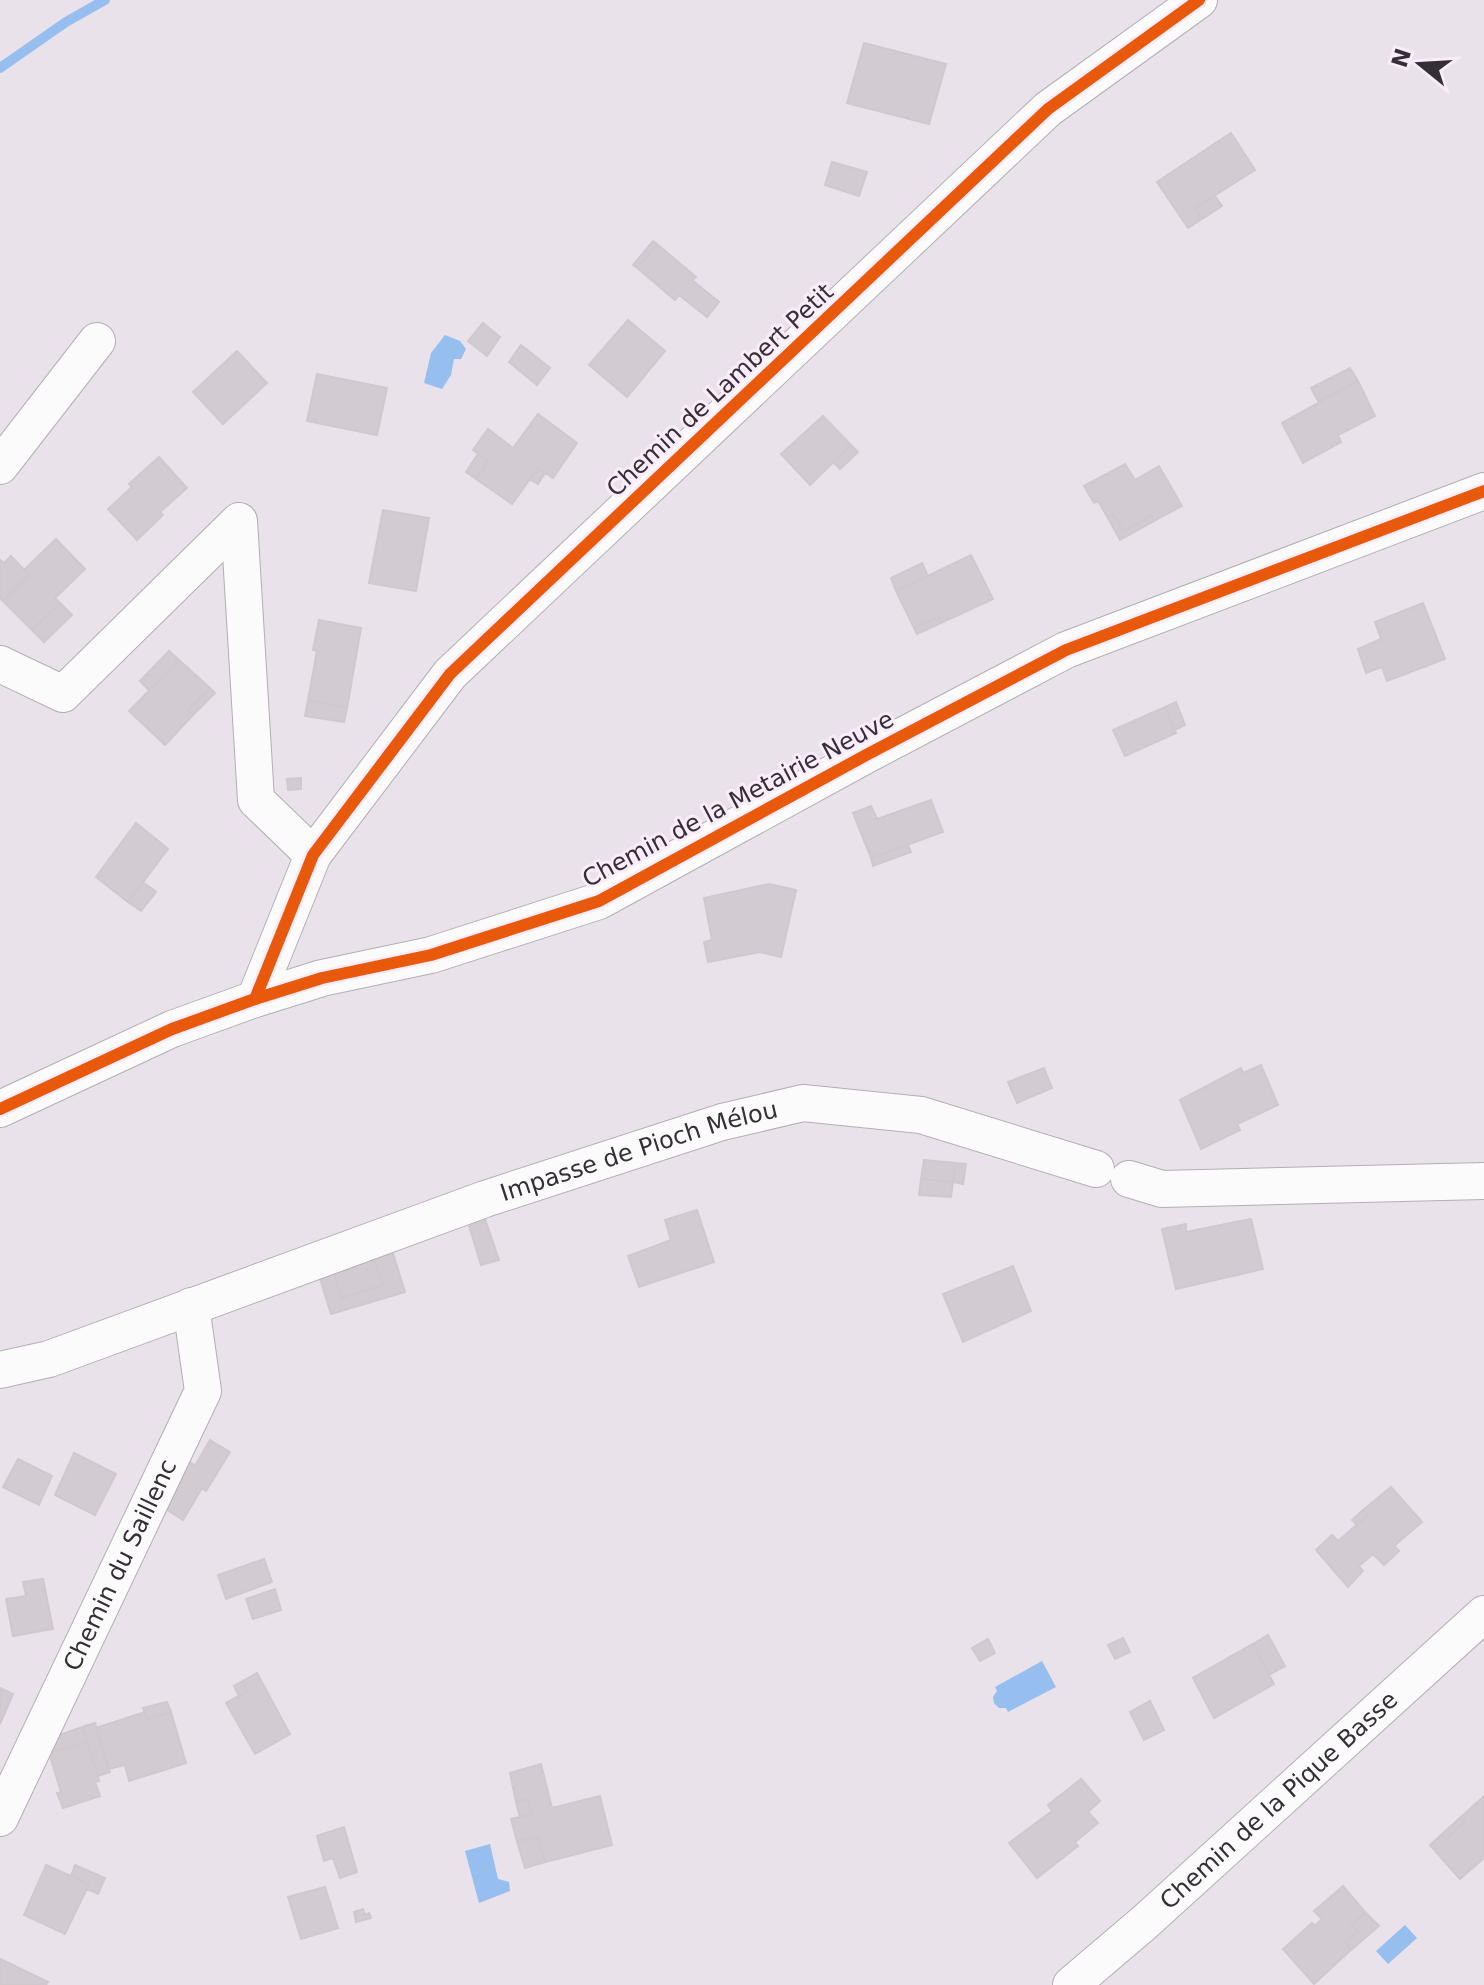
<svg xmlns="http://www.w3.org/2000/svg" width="1484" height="1985" viewBox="0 0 1484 1985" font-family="'DejaVu Sans',sans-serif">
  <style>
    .water { fill: #96beef }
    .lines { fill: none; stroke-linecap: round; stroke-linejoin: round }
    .stream { stroke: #96beef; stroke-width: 10 }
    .building { fill: #d2cbd1; stroke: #cfc9ce; stroke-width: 2 }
    .minor-casing { stroke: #b4aeb4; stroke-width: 38 }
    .minor { stroke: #fcfbfc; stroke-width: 36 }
    .cycleway-casing { stroke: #faecfb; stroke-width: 17 }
    .cycleway { stroke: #e8590c; stroke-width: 12 }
    .labels { text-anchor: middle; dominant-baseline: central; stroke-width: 6; stroke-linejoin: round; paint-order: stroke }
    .street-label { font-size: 24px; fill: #342f35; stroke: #faecfb }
  </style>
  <rect width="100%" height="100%" fill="#e9e2ea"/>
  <path class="water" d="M445,335l15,6 6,8 -5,10h-7l-3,16 -9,14 -18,-6 7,-30z
    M1042,1661l14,26 -48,25 -2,-4h-7l-5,-5 -1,-6 4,-6 -2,-4z
    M490,1844l8,35 11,3 1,9 -31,12 -14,-52z
    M1405,1925l12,13 -29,26 -12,-13z"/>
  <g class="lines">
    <path class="stream" d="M0,68l66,-46 39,-22"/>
  </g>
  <path class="building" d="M864,43l82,21 -17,60 -82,-21z
    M1231,133l24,37 -60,38 7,11 -14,9 -31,-46z
    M832,162l35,10 -8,24 -34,-11z
    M1215,196l7,10 -20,13 -7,-11z
    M653,241l4,3 -20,24 -4,-3z
    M657,244l39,33 -4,3 27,22 -12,15 -28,-22 -4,5 -38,-32z
    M628,320l37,31 -38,46 -38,-32z
    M483,323l17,14 -13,19 -19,-15z
    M521,345l29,23 -13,17 -28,-23z
    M237,351l30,32 -44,41 -30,-32z
    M1350,368l8,13 -40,20 -7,-13z
    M317,374l70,14 -10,47 -70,-14z
    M1358,381l17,35 -37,19 3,7 -38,21 -21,-40z
    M538,414l39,29 -24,35 -15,-10 -26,36 -36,-25 12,-18 -15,-11 15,-21 25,19z
    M823,416l28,29 -41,40 -29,-31z
    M851,445l7,7 -18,17 -7,-7z
    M478,454l10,7 -12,18 -10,-7z
    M159,457l28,31 -27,24 3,3 -26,25 -29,-31 24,-22 -3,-3z
    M1125,464l10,16 24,-14 23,40 -28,15 -3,-6 -27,16 -11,-16 -5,3 -10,-17 -4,2 -10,-17z
    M538,468l7,5 -7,11 -9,-5z
    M383,510l46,8 -13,73 -47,-8z
    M1113,515l11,16 27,-16 3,6 -34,19 -12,-22z
    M56,539l29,30 -30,29 5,5 -28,27 -29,-29 26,-26 -5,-5z
    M971,555l22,44 -52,24 -3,-6 -24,11 -18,-37z
    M11,556l18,19 -26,26 -3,-3v-38l4,3z
    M922,563l6,13 -32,15 -5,-13z
    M60,603l12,12 -28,27 -12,-12z
    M1423,603l22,56 -58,22 -5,-14 -16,6 -8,-24 23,-10 -6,-17z
    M938,617l3,6 -24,11 -3,-6z
    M319,620l42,8 -14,80 -39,-8 9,-49 -4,-1z
    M169,651l10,9 -30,30 -9,-9z
    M179,660l31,28 -22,22 5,5 -28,30 -36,-34z
    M210,688l5,5 -22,22 -5,-5z
    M308,700l39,8 -3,14 -39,-6z
    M1176,702l9,23 -10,5 -10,-23z
    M1165,707l11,26 -51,23 -12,-26z
    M301,778v11l-13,1 -1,-11z
    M931,800l12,32 -72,26 -18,-45 18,-7 6,13z
    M136,823l32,26 -40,53 -32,-25z
    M908,845l3,7 -38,14 -2,-8z
    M143,882l13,10 -15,19 -13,-9z
    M769,884l27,6 -15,67 -21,-5 -52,10 -4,-20 8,-2 -8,-42z
    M1261,1065l17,40 -41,19 3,6 -39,19 -21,-49 61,-32 2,5z
    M1044,1068l8,20 -35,15 -9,-21z
    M924,1160l31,3 -2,19 -32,-3z
    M955,1163l11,1 -3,20 -10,-2z
    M921,1179l32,3 -2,15 -32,-2z
    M697,1210l17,52 -75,25 -11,-31 43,-16 -6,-20z
    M484,1216l15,44 -18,5 -13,-43z
    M1251,1219l12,50 -87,20 -14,-60 24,-5v8z
    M391,1247l14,45 -74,22 -13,-42 14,-5 9,31 42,-13 -11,-31z
    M372,1254l11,31 -42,13 -9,-31z
    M1013,1266l18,45 -68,31 -20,-48z
    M210,1440l20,12 -24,39 -4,-3 -19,32 -22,-14 24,-48 10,8z
    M74,1453l42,21 -21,41 -40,-20z
    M18,1459l34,17 -13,29 -36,-18z
    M1391,1487l31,35 -28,24 5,5 -15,14 -11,-11 -14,12 4,5 -15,16 -32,-37 16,-15 6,6 30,-26 -5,-5z
    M1363,1510l5,5 -11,10 -5,-5z
    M264,1559l8,23 -46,17 -8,-24z
    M43,1579l10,50 -40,7 -7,-37 20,-3 -3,-14z
    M275,1589l6,21 -28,9 -7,-20z
    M1268,1635l17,31 -16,9 -16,-31z
    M1123,1638l7,14 -15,7 -7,-14z
    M988,1639l7,14 -15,8 -8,-13z
    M1253,1644l21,40 -60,34 -21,-40z
    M257,1673l33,61 -35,20 -29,-51 22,-12 -5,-10z
    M243,1681l5,10 -9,5 -5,-10z
    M0,1688l13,6 -13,30z
    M1150,1701l14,29 -20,10 -14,-28z
    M167,1702l4,10 -24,7 -4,-11z
    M145,1712l2,7 24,-7 15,51 -57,18 -4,-16 -17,4 -12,-41z
    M95,1723l15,49 -12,4 -16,-49z
    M82,1727l5,15 -38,11 -3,-13z
    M87,1742l11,34 1,5 -4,1 5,14 -37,12 -6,-15 4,-1 -12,-39z
    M541,1764l11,44 48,-12 12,49 -67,17 -7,-25 -21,4 -6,-22 21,-5 -4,-15 -12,3 -6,-29z
    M1081,1779l19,22 -12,11 10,11 -23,19 3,4 -41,32 -28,-35 43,-32 -4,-6z
    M1484,1796v62l-24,21 -30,-34 12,-11 4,5 19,-18 -4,-4z
    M528,1799l4,15 -12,3 -4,-15z
    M1461,1817l4,4 -19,18 -4,-5z
    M344,1827l13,45 -17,6 -7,-20 -9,3 -7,-25z
    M538,1837l7,25 -20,6 -8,-27z
    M46,1865l43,19 -24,50 -41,-19z
    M75,1865l30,13 -7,16 -11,-5 2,-5 -18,-8z
    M1343,1886l22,26 -14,13 7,6 -13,11 6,8 -37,34 -31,-35 29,-26 3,3 7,-7 -8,-8z
    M325,1887l13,41 -37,11 -13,-42z
    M363,1909l2,6 4,-2 2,5 -15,4 -2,-10z
    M1365,1912l14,14 -28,24 -6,-8 13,-11 -7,-6z
    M0,1959l48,23 -2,3h-46z"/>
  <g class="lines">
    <g class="minor-casing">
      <g id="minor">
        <path d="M0,466l97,-125"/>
        <path d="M0,664l63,30 176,-173 17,279 57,55"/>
        <path d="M255,999l58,-144 137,-181 598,-565 151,-109"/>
        <path d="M0,1109l172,-80 83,-30 67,-21 109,-23 168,-54 269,-147 198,-104 418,-159"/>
        <path d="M1129,1179l33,10 322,-8"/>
        <path id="s1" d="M0,1370l49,-11 436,-160 237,-77 81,-19 118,12 175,54"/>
        <path id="s2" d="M0,1818l203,-427 -12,-85"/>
        <path id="s3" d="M1071,1985l74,-63 339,-308"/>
      </g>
    </g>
    <use href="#minor" class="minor"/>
    <g class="cycleway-casing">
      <path id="cycleway" d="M255,999l58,-144 137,-181 598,-565 151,-109
        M0,1109l172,-80 83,-30 67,-21 109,-23 168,-54 269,-147 198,-104 418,-159"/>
    </g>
    <use href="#cycleway" class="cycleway"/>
  </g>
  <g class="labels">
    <g class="street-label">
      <text transform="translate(720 390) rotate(-43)">Chemin de Lambert Petit</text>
      <text transform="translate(738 799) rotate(-28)">Chemin de la Metairie Neuve</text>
      <text stroke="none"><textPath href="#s1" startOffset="676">Impasse de Pioch Mélou</textPath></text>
      <text stroke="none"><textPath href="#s2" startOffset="280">Chemin du Saillenc</textPath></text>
      <text stroke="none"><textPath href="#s3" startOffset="278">Chemin de la Pique Basse</textPath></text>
    </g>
  </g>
  <g transform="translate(1420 64) rotate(288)" stroke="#faecfb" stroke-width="6" paint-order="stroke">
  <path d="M0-6L14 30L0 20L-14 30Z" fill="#342f35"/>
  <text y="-12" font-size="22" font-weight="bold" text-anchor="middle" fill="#342f35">N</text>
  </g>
</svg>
